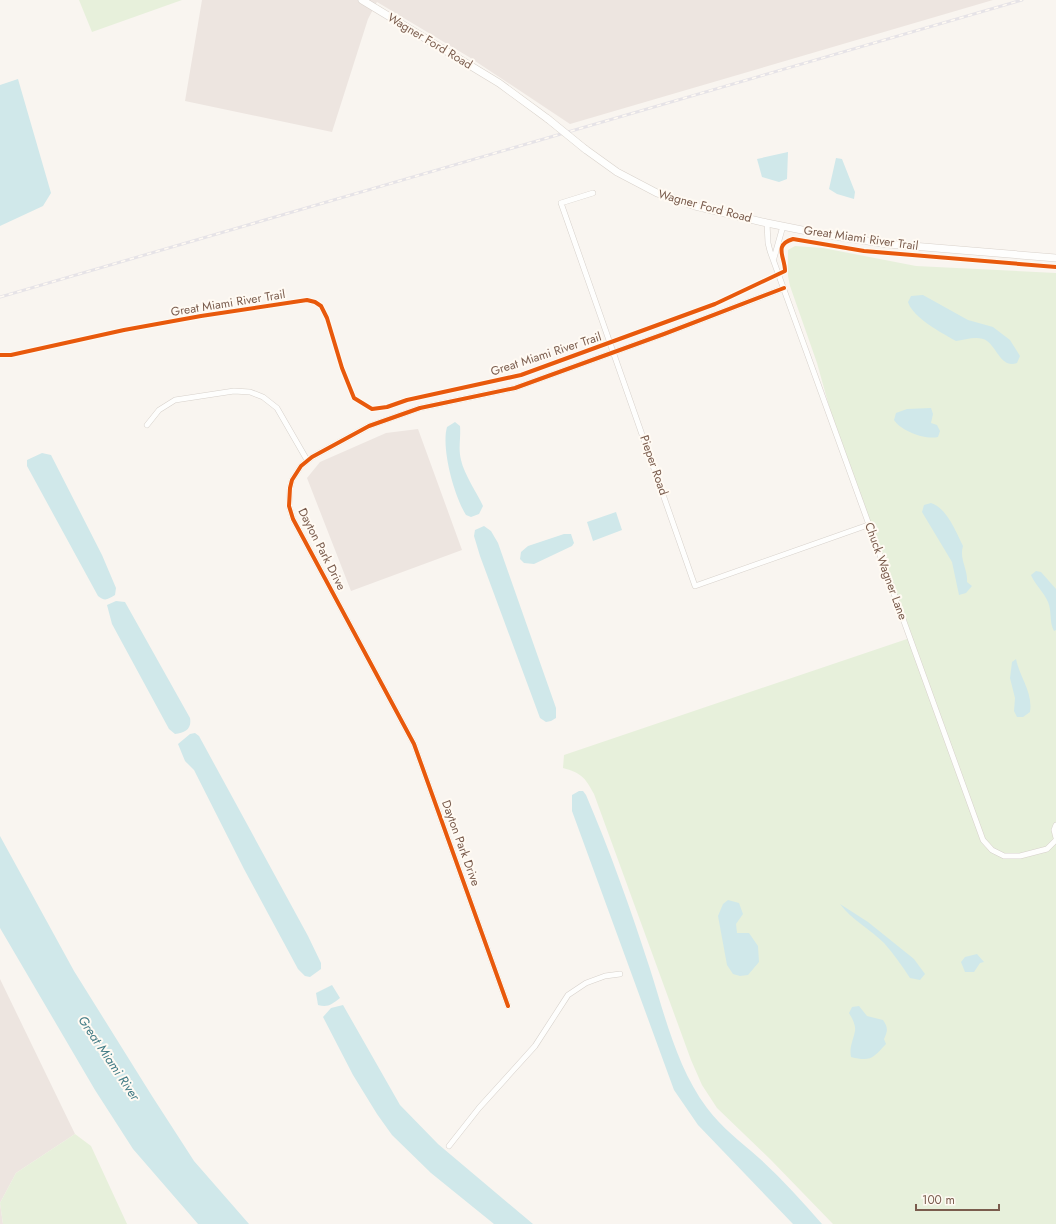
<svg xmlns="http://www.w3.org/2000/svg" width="1056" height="1224" viewBox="0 0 1056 1224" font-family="Jost,sans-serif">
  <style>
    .industrial { fill: #ede5e0 }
    .green { fill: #e7f0db }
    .water { fill: #d0e8ea }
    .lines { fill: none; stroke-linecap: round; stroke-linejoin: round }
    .minor-casing { stroke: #d7d1cb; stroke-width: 6 }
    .secondary-casing { stroke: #d9d2cb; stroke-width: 8 }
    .minor { stroke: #fefefd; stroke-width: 5 }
    .secondary { stroke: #fefefd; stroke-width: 7 }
    .rail-casing { stroke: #e6e3e7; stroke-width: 3 }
    .rail { stroke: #fffaf3; stroke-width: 1.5; stroke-dasharray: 4.5; stroke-linecap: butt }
    .secondary-bridge-casing { stroke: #d9d2cb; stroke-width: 8; stroke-linecap: butt }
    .secondary-bridge { stroke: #fefefd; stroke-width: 7 }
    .cycleway-casing { stroke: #fffaf3; stroke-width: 6 }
    .cycleway { stroke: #e8590c; stroke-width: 4 }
    .labels { text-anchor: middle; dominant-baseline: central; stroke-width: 4; stroke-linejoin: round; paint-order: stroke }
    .street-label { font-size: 12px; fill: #7a5c4d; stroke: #fffaf3 }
    .water-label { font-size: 13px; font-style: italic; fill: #437c86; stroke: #fffaf3 }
  </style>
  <rect width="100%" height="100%" fill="#f9f5f0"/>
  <path class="industrial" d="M202,0h791l-423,124 -101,-67 -92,-55 -9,17 -36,113 -147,-31z
    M418,429l44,121 -111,41 -44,-113 13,-16 66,-29z
    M0,979l75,155 -59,39 -16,30 3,21h-3z"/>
  <path class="green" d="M79,0h103l-90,32z
    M795,246l28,2 93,18 140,7v951h-223l-63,-65 -53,-51 -15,-23 -11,-25 -97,-266c-9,-17 -13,-21 -31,-26l1,-13 346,-117 -71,-196 -22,-79 -27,-77 -2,-10v-26z
    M75,1134l16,12 36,78h-124l-3,-21 16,-30z"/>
  <path class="water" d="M18,79l33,114 -8,13 -43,20v-141z
    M788,152l-1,27 -8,3 -17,-5 -5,-18z
    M836,158l6,1 13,33 -1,7 -17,-5 -8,-5z
    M923,295l45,25 25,7 17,13 10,16 -3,7c-15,6 -20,-15 -30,-22 -8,-6 -22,-1 -31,0 -14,-8 -43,-23 -48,-39l3,-6z
    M931,408l2,6 -2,9 6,2 3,6 -2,6c-13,3 -37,-6 -44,-17l2,-7 11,-4z
    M455,422l5,4c1,12 -2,22 1,34 3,14 16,33 22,46l-4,8 -8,3 -5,-2c-12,-19 -25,-67 -19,-88z
    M42,453l9,2 51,100 14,33 -1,7c-7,4 -10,7 -17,1l-71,-130v-6z
    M931,503c16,5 25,29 32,43 -4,13 5,23 4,36l5,4 -6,7 -7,2 -7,-33 -30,-50 2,-7z
    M616,512l6,18 -29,11 -6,-19z
    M484,526l7,5 7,12 58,165v10l-5,3 -5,1 -6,-4 -60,-162 -6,-20 1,-6z
    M564,534h7l3,9 -2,3 -38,18 -10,-1 -4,-4 1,-7 7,-6z
    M1036,571l5,1 15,17v41l-2,1c-5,-9 -2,-20 -6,-29 -4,-10 -13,-17 -17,-27z
    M116,601l9,1 65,116c2,11 -5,15 -15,16l-6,-5 -57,-105 -5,-19z
    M1016,659c4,19 17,33 14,53l-7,5h-6l-3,-6 1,-13 -5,-20 2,-16z
    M195,733l4,3 109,200 13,27v6l-11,8 -5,-1 -7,-7 -54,-100 -50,-99 -9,-9 -7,-17 12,-10z
    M579,791h4l3,4c24,56 45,115 64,174 15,47 27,99 57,139 15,20 34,34 52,50 23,21 43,43 63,66h-29l-95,-99 -24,-35 -102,-279v-16z
    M0,836l74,135 78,125 42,65 55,63h-51l-65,-75 -38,-59 -95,-162z
    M728,900l11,3 4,11 -7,10 1,9h12l9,13 1,16 -11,13 -8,1 -7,-2 -6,-9 -9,-49 5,-12z
    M840,904l28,18 46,37 11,15 -5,6 -10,-2c-8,-12 -16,-24 -26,-35 -14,-14 -32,-23 -44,-39z
    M977,954l7,8 -4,1 -6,9h-9l-4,-10 4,-5z
    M332,985l8,13c-8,6 -12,10 -22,7l-2,-12z
    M343,1005l57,100 38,39 95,80h-39l-63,-51 -39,-38 -15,-21 -24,-39 -30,-58 8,-9z
    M859,1006l8,10 16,4c5,7 5,11 1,19l2,5c-13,14 -15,18 -35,13 -2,-10 2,-16 4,-26 1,-6 -3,-13 -6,-18l3,-6z"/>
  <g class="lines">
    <g class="minor-casing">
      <path id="minor" d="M593,193l-32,10 134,383 173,-61
        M767,223l1,20 2,8 213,589 9,10 12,6h16l27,-7 9,-9
        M774,258l9,-32
        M147,425l12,-15 16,-10 59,-9 16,1 13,5 14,11 30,52
        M1056,825l-2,5 2,8
        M508,1006l-94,-262 -121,-225 -4,-13 1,-18 2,-8 9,-14 11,-9 57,-31 51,-18 95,-20 149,-54 120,-46
        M449,1146l30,-38 56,-62 33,-51 18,-12 19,-7 15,-2"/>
    </g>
    <g class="secondary-casing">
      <path id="secondary" d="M362,0l137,83 49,36
        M585,149l32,23 40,21 38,13 72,17 60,12 61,9 168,14"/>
    </g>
    <use href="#minor" class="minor"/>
    <use href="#secondary" class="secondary"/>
    <g class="rail-casing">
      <path id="rail" d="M0,297l1022,-297"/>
    </g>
    <use href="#rail" class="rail"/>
    <g class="secondary-bridge-casing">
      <path id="secondary-bridge" d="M548,119l37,30"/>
    </g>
    <use href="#secondary-bridge" class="secondary-bridge"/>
    <g class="cycleway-casing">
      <path id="cycleway" d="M0,355h11l113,-25 77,-14 106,-16 8,2 6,4 6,12 15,50 12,30 18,11 15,-2 20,-7 114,-25 194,-71 70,-33c0,-14 -12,-26 8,-32l71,12 192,16
        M508,1006l-94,-262 -121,-225 -4,-13 1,-18 2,-8 9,-14 11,-9 57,-31 51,-18 95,-20 149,-54 120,-46"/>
    </g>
    <use href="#cycleway" class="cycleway"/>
  </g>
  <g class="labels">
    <g class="street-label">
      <text transform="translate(430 41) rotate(31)">Wagner Ford Road</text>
      <text transform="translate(705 206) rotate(15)">Wagner Ford Road</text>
      <text transform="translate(861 238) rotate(8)">Great Miami River Trail</text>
      <text transform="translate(228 303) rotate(-9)">Great Miami River Trail</text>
      <text transform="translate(546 354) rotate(-18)">Great Miami River Trail</text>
      <text transform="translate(654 465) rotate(71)">Pieper Road</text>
      <text transform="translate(322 549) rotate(63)">Dayton Park Drive</text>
      <text transform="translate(886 571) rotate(70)">Chuck Wagner Lane</text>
      <text transform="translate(461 843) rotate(70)">Dayton Park Drive</text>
    </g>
    <g class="water-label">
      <text transform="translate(109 1058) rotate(56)">Great Miami River</text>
    </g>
  </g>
  <path d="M916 1204v6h83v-6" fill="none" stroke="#7a5c4d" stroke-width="2"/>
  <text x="922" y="1204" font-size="12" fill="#7a5c4d" stroke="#fffaf3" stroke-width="3" paint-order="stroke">100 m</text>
</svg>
